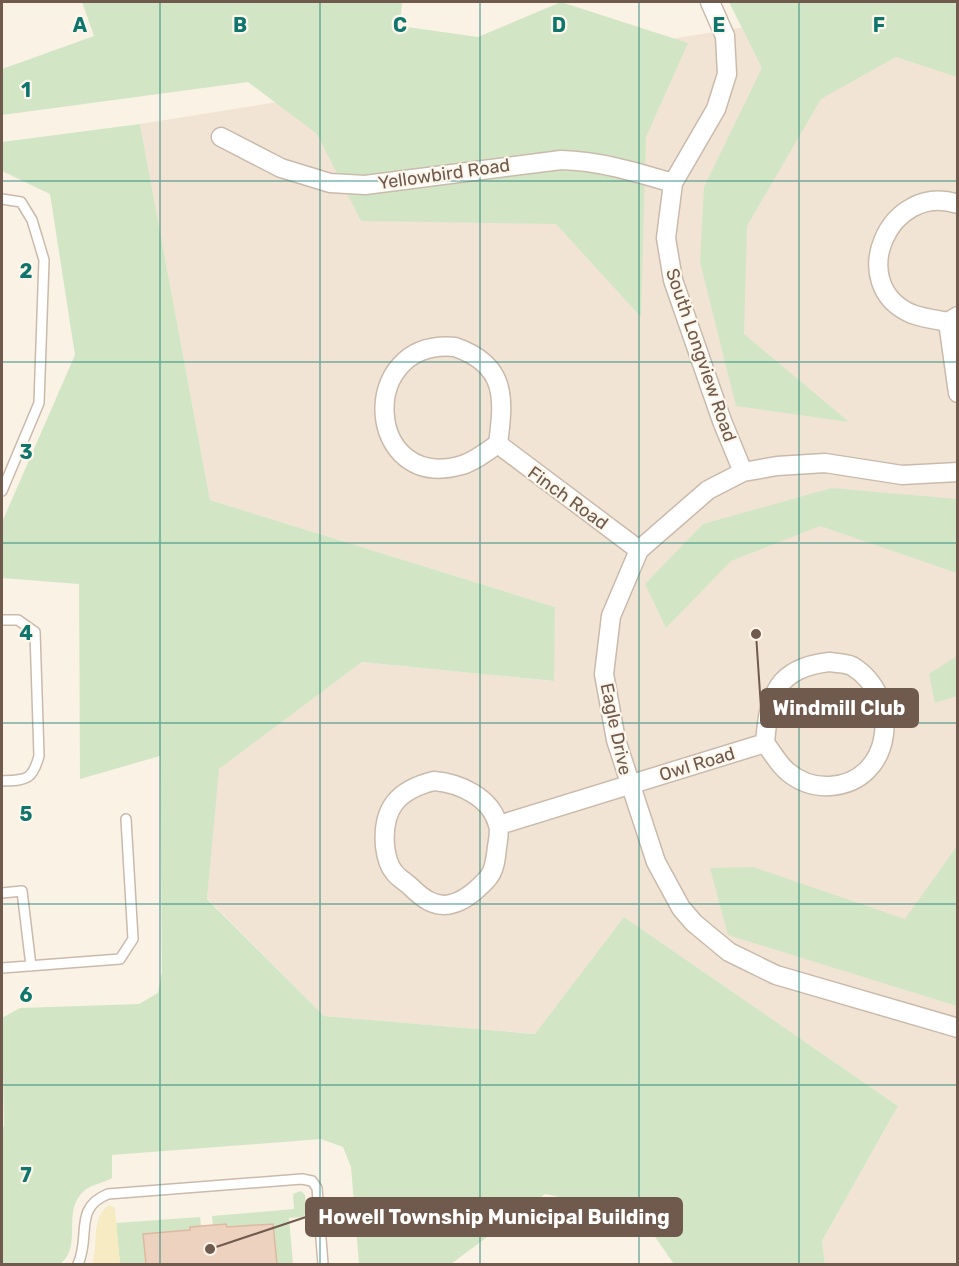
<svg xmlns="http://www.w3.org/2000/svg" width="959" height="1266" viewBox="0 0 959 1266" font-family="Rubik,sans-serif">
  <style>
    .residential { fill: #f1e4d4 }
    .green { fill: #d2e6c5 }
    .sand { fill: #f6ebc3 }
    .building { fill: #ecd2bf; stroke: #ddb9a1; stroke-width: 1.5 }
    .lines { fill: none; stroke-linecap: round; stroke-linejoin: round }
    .lane-casing { stroke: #cabaac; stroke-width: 12 }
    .street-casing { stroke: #cabaac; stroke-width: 21 }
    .lane { stroke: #fff; stroke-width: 9 }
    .street { stroke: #fff; stroke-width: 18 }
    .grid { fill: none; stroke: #0f766e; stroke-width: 1.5; stroke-opacity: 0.55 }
    .labels { text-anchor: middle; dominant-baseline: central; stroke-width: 4.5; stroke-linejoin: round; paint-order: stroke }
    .street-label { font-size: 18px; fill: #705a4d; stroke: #fdf6eb }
    .grid-label { font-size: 20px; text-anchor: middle; font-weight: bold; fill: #0f766e; stroke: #fdf6eb; stroke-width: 4.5; stroke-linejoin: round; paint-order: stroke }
    .leader { fill: none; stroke: #705a4d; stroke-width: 2 }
    .callout-dot { fill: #705a4d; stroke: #fdf6eb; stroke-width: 2 }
    .callout { fill: #705a4d; stroke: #705a4d; stroke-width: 2 }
    .callout-label { font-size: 20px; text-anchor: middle; font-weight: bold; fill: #fff }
  </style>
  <rect width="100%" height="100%" fill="#faf2e5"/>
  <path class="residential" d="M902,2h55v1262h-132l-3,-23 76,-135 -274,-189 -88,117 -212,-18 -117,-118 11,-129 144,-107 191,19 2,-74 -345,-107 -70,-376z"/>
  <path class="green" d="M82,2h320l-2,24 78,11 83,-35 127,41 -42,94 -5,180 -85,-93 -195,-3 -44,-87 -69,-52 -246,33v-46l92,-33z
    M729,2h228v75l-61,-20 -75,42 -74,127 -3,108 105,88 -113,-16 -36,-144 4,-75 58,-119z
    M140,124l70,376 345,107 -1,74 -192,-19 -143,107 -12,130 117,117 211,18 89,-117 274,189 -76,135 3,23h-151l-35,-50 -94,-20 -94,70h-92l-8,-97 -8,-20 -22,-8 -209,16v23c-9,5 -19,6 -27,12 -25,21 -1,56 -25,74h-58v-137l2,-1 -2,-108 18,-10 119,-4 19,-11 4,-21 -2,-216 -80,23 -1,-195 -77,-6v-56l73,-167 -25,-161 -48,-23v-29z
    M832,488l125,11v74l-137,-47 -89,35 -65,67 -21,-44 58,-60z
    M957,656v40l-22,7 -6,-29z
    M957,846v160l-229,-71 -18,-67 43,-1 152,52z
    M301,1191l4,4 1,18 -3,4 -14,1 4,46h-16l-4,-40 -46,3 -1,-3 -13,1 -1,-9 82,-7 -1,-15z
    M200,1217l1,9 -11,1v3l-46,4 2,30h-26l-4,-41z"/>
  <path class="sand" d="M109,1205l6,3 5,56h-28c7,-19 -2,-46 17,-59z"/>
  <path class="building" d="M226,1224l1,3 46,-3 4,40h-131l-3,-30 47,-4v-3z"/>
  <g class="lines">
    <g class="lane-casing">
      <path id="lane" d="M2,199l19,3 11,18 12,40 -5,143 -37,88
        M2,620h16l17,12 4,124c-7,25 -13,24 -37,25
        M2,893l20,-2 9,75
        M2,968l118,-9 13,-20 -7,-120
        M78,1264c13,-28 -5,-56 30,-70l194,-15 10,2 5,7 6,76"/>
    </g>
    <g class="street-casing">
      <path id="street" d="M710,2l15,34 2,38 -11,35 -43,74 -7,55 7,42 49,141 21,51
        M221,137l60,31 49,15 35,2 196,-25c39,1 75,12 112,23
        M958,204c-69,-23 -114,81 -46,110 11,4 25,6 36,8l10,-6
        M948,322l10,71
        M455,347c52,18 49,51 43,97 -11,7 -24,18 -36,21 -97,29 -107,-127 -7,-118z
        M498,444l141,106
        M958,472l-56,3 -77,-12 -48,3 -34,6 -35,18 -69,60 -28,66 -7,58 12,66 40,122 25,46 13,15 35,29 47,23 182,53
        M829,662c7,1 17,1 23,4 50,30 42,116 -22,120 -16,1 -30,-4 -42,-14 -9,-7 -16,-20 -23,-29 4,-48 11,-75 64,-81z
        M434,781c25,2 57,16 64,44 2,6 0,16 -1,22 -1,10 -2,23 -9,31 -9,10 -23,23 -37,26 -16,4 -29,-6 -40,-17 -5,-5 -13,-9 -17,-15 -6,-7 -8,-17 -9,-26 -3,-37 12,-56 49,-65z
        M499,825l266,-82"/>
    </g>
    <use href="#lane" class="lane"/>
    <use href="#street" class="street"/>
  </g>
  <path class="grid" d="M160,2v1262M320,2v1262M480,2v1262M639,2v1262M799,2v1262M2,181h956M2,362h956M2,543h956M2,723h956M2,904h956M2,1085h956"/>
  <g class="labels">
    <g class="street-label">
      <text transform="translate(444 174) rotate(-8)">Yellowbird Road</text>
      <text transform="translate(701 355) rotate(71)">South Longview Road</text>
      <text transform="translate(568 498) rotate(36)">Finch Road</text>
      <text transform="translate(616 729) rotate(78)">Eagle Drive</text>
      <text transform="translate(697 764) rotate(-17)">Owl Road</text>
    </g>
  </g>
  <g class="grid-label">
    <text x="80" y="32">A</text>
    <text x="240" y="32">B</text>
    <text x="400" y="32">C</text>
    <text x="559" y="32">D</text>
    <text x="719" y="32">E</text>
    <text x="879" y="32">F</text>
    <text x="26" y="97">1</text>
    <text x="26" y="278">2</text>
    <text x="26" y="459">3</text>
    <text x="26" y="640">4</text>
    <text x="26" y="821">5</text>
    <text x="26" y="1002">6</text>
    <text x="26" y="1182">7</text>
  </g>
  <path class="leader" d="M756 634L761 708M210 1249L306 1217"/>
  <g class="callout-dot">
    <circle cx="756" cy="634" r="6"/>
    <circle cx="210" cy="1249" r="6"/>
  </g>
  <g class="callout">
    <rect x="761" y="689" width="157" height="38" rx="6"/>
    <rect x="306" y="1198" width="376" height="38" rx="6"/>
  </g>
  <g class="callout-label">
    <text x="839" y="715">Windmill Club</text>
    <text x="494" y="1224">Howell Township Municipal Building</text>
  </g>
  <rect width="959" height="1266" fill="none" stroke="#705a4d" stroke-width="6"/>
</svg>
